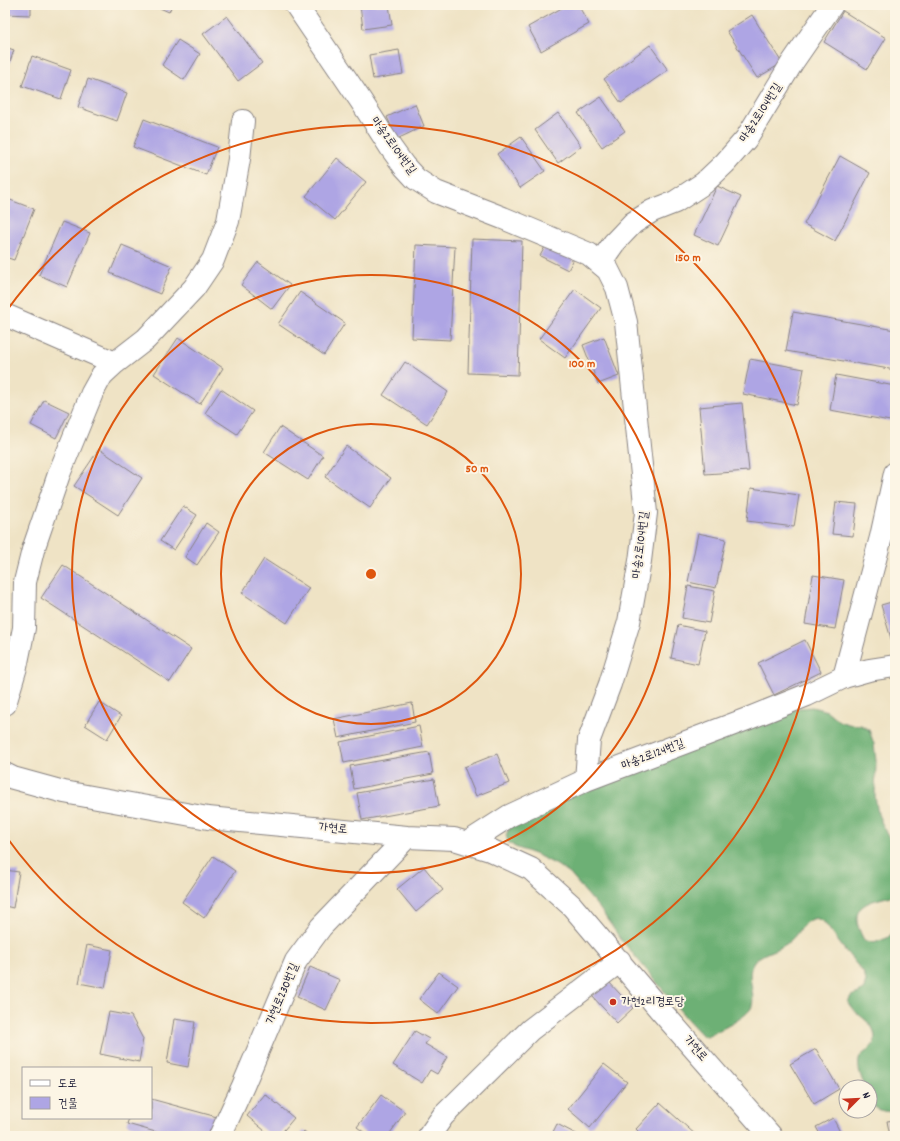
<svg xmlns="http://www.w3.org/2000/svg" width="900" height="1141" viewBox="0 0 900 1141" font-family="Dekko,'Poor Story',sans-serif">
  <style>
    .forest { fill: #6db074; stroke: #486958 }
    .building { fill: #aea5e4 }
    .lines { fill: none; stroke-linecap: round; stroke-linejoin: round }
    .minor-casing { stroke: #888280; stroke-width: 24 }
    .minor { stroke: #fff; stroke-width: 22 }
    .ring { fill: none; stroke: #de560e; stroke-width: 2 }
    .poi-dot { fill: #c8321e; stroke: #fcf5e5; stroke-width: 1.5 }
    .labels { text-anchor: middle; dominant-baseline: central; stroke-width: 4; stroke-linejoin: round; paint-order: stroke }
    .street-label { font-size: 12px; fill: #22223b; stroke: #fcf5e5 }
    .poi-label { font-size: 12px; fill: #22223b; stroke: #fcf5e5; text-anchor: start }
    .centre { fill: #de560e; stroke: #fcf5e5; stroke-width: 2 }
    .ring-label { font-size: 12px; text-anchor: middle; font-weight: bold; fill: #de560e; stroke: #fcf5e5; stroke-width: 4; stroke-linejoin: round; paint-order: stroke }
  </style>
  <rect width="100%" height="100%" fill="#fcf5e5"/>
  <filter id="ink" filterUnits="userSpaceOnUse"><feTurbulence type="fractalNoise" baseFrequency=".025" numOctaves="2"/><feDisplacementMap in="SourceGraphic" scale="8" xChannelSelector="R" yChannelSelector="G"/><feConvolveMatrix kernelMatrix="1 2 1 2 8 2 1 2 1" color-interpolation-filters="sRGB"/></filter>
  <filter id="wash" filterUnits="userSpaceOnUse"><feTurbulence type="fractalNoise" baseFrequency=".012" numOctaves="4" result="noise"/><feDisplacementMap in="SourceGraphic" scale="16" xChannelSelector="R" yChannelSelector="G"/><feGaussianBlur stdDeviation="0.9" result="paint"/><feColorMatrix in="noise" values="0 0 0 0 0 0 0 0 0 0 0 0 0 0 0 0 0 1.4 0 .05"/><feComposite in="paint" operator="in"/></filter>
  <g filter="url(#wash)">
    <rect width="100%" height="100%" fill="#efe3c5"/>
    <path class="forest" d="M812,707l15,4 12,10 9,3 13,1 8,5 5,14 2,17 -1,35 3,18 8,19 9,13v49c-28,7 -50,10 -31,45l10,3 13,-5 8,-7v180c-8,2 -23,-1 -25,-11 -1,-4 0,-9 0,-13h-5c-3,-8 -8,-19 -6,-27 2,-9 15,-9 16,-22 0,-18 -21,-22 -27,-36l3,-6 8,-3 5,-4 2,-9 -3,-8 -19,-23 -20,-27 -8,-4c-16,4 -15,13 -26,23 -9,9 -26,10 -35,20 -11,13 1,30 -3,45 -3,11 -37,27 -48,31l-16,-17 -68,-82 -20,-29 -30,-35 -13,-9 -20,-10 -22,-8 -7,-5 -2,-7 4,-8 77,-39 212,-80z"/>
    <g id="blocks">
      <path class="building" d="M5,5h26v10l-26,-1z
        M153,5h19l-3,7z
        M360,5h29l3,20 -29,4z
        M567,5h11l11,19 -48,27 -13,-24z
        M843,11l43,27 -19,31 -43,-27z
        M752,15l30,48 -25,15 -30,-47z
        M227,16l35,47 -24,18 -35,-47z
        M178,40l22,14 -16,26 -22,-15z
        M650,45l18,25 -47,33 -17,-24z
        M5,47l9,3 -9,26z
        M399,50l4,24 -30,5 -4,-24z
        M32,56l39,14 -10,29 -39,-13z
        M88,79l39,14 -10,28 -39,-14z
        M601,97l24,34 -23,16 -24,-34z
        M415,104l9,22 -27,13 -10,-22z
        M558,113l23,33 -23,17 -23,-33z
        M144,119l73,28 -11,28 -73,-28z
        M521,137l24,34 -25,17 -23,-34z
        M840,156l30,17 -35,68 -31,-17z
        M337,158l29,24 -31,38 -29,-24z
        M717,186l24,11 -23,49 -24,-11z
        M5,198l29,11 -20,51 -9,-3z
        M62,222l28,11 -23,54 -28,-12z
        M472,239l50,2 -4,134 -50,-2z
        M547,243l28,14 -7,13 -28,-14z
        M122,245l50,21 -12,28 -50,-21z
        M416,245l39,2 -5,93 -38,-2z
        M258,262l32,23 -18,24 -31,-24z
        M575,289l26,19 -36,50 -26,-19z
        M300,292l45,31 -21,32 -46,-31z
        M793,312l102,18v40l-109,-19z
        M604,337l15,39 -21,8 -15,-39z
        M178,338l45,30 -23,36 -46,-30z
        M750,359l54,10 -7,36 -54,-11z
        M405,362l43,30 -21,32 -44,-29z
        M836,375l59,11v10l-5,25 -60,-11z
        M221,389l32,22 -16,23 -32,-21z
        M44,400l25,12 -13,26 -25,-13z
        M742,403l7,68 -44,3 -6,-67z
        M280,427l43,29 -15,24 -44,-28z
        M346,446l45,32 -21,30 -45,-31z
        M99,449l43,29 -24,37 -44,-29z
        M751,488l48,7 -5,32 -47,-6z
        M836,502l21,2 -4,32 -21,-2z
        M183,506l14,9 -23,35 -14,-9z
        M206,523l13,9 -22,33 -12,-8z
        M698,533l28,6 -10,49 -28,-6z
        M264,559l45,29 -22,35 -45,-30z
        M63,565l128,84 -21,33 -129,-84z
        M813,575l31,5 -9,49 -30,-5z
        M688,586l27,5 -6,32 -27,-5z
        M895,601v51l-14,-47z
        M678,625l27,6 -7,33 -27,-6z
        M805,640l16,32 -47,23 -16,-32z
        M99,702l22,14 -14,23 -22,-14z
        M412,703l3,19 -77,16 -4,-19z
        M419,726l4,21 -79,16 -4,-21z
        M429,752l4,22 -79,15 -4,-23z
        M497,754l12,29 -33,13 -12,-29z
        M434,779l5,27 -77,14 -5,-27z
        M213,856l22,15 -31,47 -22,-16z
        M424,867l19,23 -27,22 -19,-23z
        M5,870l14,2 -6,36 -8,-2z
        M87,945l25,5 -7,38 -26,-5z
        M310,967l30,13 -14,30 -29,-13z
        M439,972l19,14 -20,28 -19,-15z
        M608,981l25,27 -16,15 -25,-27z
        M109,1012l22,4 12,23 -4,23 -39,-8z
        M174,1019l21,3 -7,45 -21,-4z
        M415,1031l14,8 -4,5 22,13 -10,17 -7,-4 -8,13 -29,-18z
        M816,1049l23,40 -25,15 -24,-40z
        M604,1064l23,18 -37,46 -22,-19z
        M265,1094l29,24 -15,18h-8l-24,-20z
        M381,1095l24,17 -17,24h-19l-12,-9z
        M151,1099l66,18 -5,19h-42l-43,-12 2,-6h22z
        M660,1103l37,33h-54l-7,-7z
        M833,1118l9,18h-21l-5,-9z
        M895,1120v16h-5l-3,-15z
        M557,1124l23,12h-29z
        M304,1131l6,5h-11z"/>
    </g>
  </g>
  <g filter="url(#ink)">
    <use href="#blocks" fill-opacity="0" stroke="#888280" stroke-width="1"/>
    <g class="lines">
      <g class="minor-casing">
        <path id="minor" d="M296,5l65,96 30,47 13,18 12,13 20,13 67,26 86,36 19,16 9,18 9,34 20,191 -6,48 -11,61 -19,62 -21,56 -3,40
          M600,263l14,-20 19,-20 19,-12 23,-9 29,-19 21,-20 21,-24 46,-76 40,-58
          M5,315l110,48
          M844,677l37,-140 14,-64
          M5,704l11,-37 8,-39 1,-46 8,-32 26,-76 33,-81 10,-18 13,-12 31,-24 48,-51 19,-28 15,-39 11,-62 4,-38
          M5,774l8,4 51,14 144,26 199,19 47,2 36,11 41,19 41,37 89,105 110,125
          M467,843l42,-27 77,-36 161,-61 60,-24 37,-18 25,-7 26,-4
          M220,1136l23,-50 53,-125 25,-34 86,-90
          M429,1136l14,-20 87,-86 90,-69"/>
      </g>
      <use href="#minor" class="minor"/>
    </g>
  </g>
  <g class="ring">
    <circle cx="371" cy="574" r="150"/>
    <circle cx="371" cy="574" r="299"/>
    <path d="M5 313A449 449 0 1 1 5 835"/>
  </g>
  <circle class="poi-dot" cx="613" cy="1002" r="4"/>
  <g class="labels">
    <g class="street-label">
      <text transform="translate(761 113) rotate(-57)">마송2로104번길</text>
      <text transform="translate(393 146) rotate(54)">마송2로104번길</text>
      <text transform="translate(641 545) rotate(-83)">마송2로104번길</text>
      <text transform="translate(653 755) rotate(-21)">마송2로124번길</text>
      <text transform="translate(333 829) rotate(5)">가현로</text>
      <text transform="translate(283 994) rotate(-67)">가현로230번길</text>
      <text transform="translate(695 1049) rotate(49)">가현로</text>
    </g>
    <g class="poi-label">
      <text x="621" y="1002">가현2리경로당</text>
    </g>
  </g>
  <circle cx="371" cy="574" r="6" class="centre"/>
  <g class="ring-label">
    <text x="688" y="261">150 m</text>
    <text x="582" y="367">100 m</text>
    <text x="477" y="472">50 m</text>
  </g>
  <rect width="900" height="1141" fill="none" stroke="#fcf5e5" stroke-width="20"/>
  <rect x="22" y="1067" width="130" height="52" fill="#fcf5e5" stroke="#a5a1a1"/>
  <rect x="30" y="1080" width="20" height="6" fill="#ffffff" stroke="#a5a1a1"/>
  <text x="58" y="1087" font-size="12" fill="#22223b">도로</text>
  <rect x="30" y="1097" width="20" height="12" fill="#aea5e4" stroke="#a5a1a1"/>
  <text x="58" y="1107" font-size="12" fill="#22223b">건물</text>
  <g transform="translate(858 1099) rotate(66)"><circle r="19" fill="#fcf5e5" stroke="#a5a1a1"/>
  <path d="M0-3L7 15L0 10L-7 15Z" fill="#c8321e"/>
  <text y="-6" font-size="11" font-weight="bold" text-anchor="middle" fill="#22223b">N</text>
  </g>
</svg>
